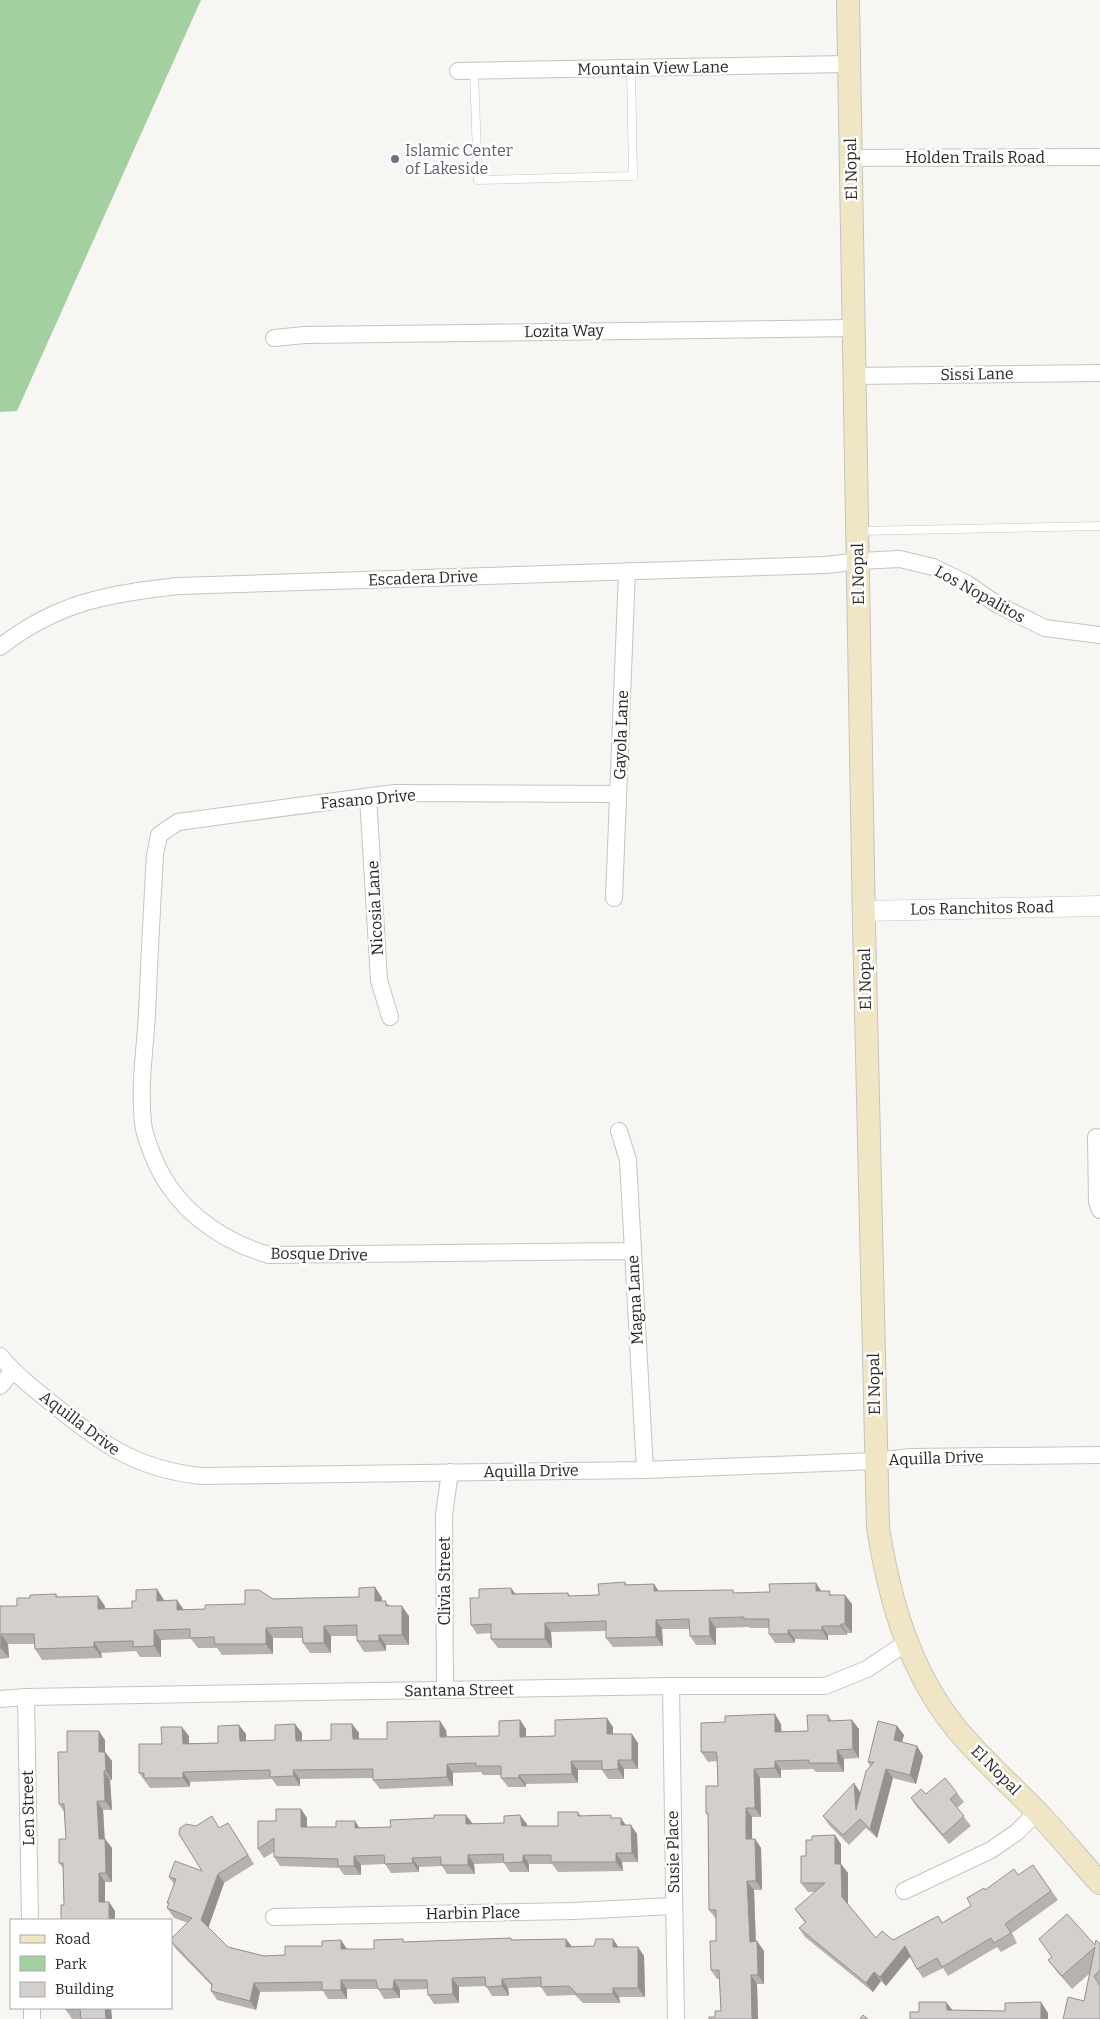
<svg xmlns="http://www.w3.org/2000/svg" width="1100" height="2019" viewBox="0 0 1100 2019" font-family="Bitter,serif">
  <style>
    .green { fill: #a4d0a1 }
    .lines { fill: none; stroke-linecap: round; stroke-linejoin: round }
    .service-casing { stroke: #c5c4c1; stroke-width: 9 }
    .minor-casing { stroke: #c5c4c1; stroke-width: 18 }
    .tertiary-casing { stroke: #c5c4c1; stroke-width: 21 }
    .secondary-casing { stroke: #c5c4c1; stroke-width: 24 }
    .service { stroke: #fff; stroke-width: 8 }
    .minor { stroke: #fff; stroke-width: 16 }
    .tertiary { stroke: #fff; stroke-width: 20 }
    .secondary { stroke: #f0e6c5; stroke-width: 22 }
    .wall { fill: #b5b2b0 }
    .shaded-wall { fill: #949190 }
    .building { fill: #d3cfcd; stroke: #949190 }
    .worship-dot { fill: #6b7280; stroke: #fff; stroke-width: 2 }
    .labels { text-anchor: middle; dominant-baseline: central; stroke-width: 5; stroke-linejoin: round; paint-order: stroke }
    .street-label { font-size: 16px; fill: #282826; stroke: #fff }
    .worship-label { font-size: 16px; fill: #5b616d; stroke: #fff; text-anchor: start }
  </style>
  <rect width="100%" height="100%" fill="#f8f6f3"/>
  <path class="green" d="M0,0h201l-184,411 -17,1z"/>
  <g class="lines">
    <g class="service-casing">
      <path id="service" d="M474,72l4,108 155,-4 -2,-108
        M859,531l241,-5"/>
    </g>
    <g class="minor-casing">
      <path id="minor" d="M458,71l390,-7
        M851,158l249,-1
        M274,338l31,-3 549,-7
        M855,376l245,-3
        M0,647c58,-45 107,-53 178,-61l648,-21 33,-4 41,-2 33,8 33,16 32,22 47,23 55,7
        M618,794l-224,-1 -216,29 -19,13 -4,20c-3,53 -6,106 -8,159 -2,35 -8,73 -4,109 1,11 6,23 10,33 20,51 65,84 116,99l363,-4
        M368,797l11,183 11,37
        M614,898l13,-327
        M619,1131l9,29 17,310
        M1096,1137l1,65 3,8
        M0,1356c16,19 35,34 54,49 49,40 83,64 147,71l444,-6 231,-9 34,-4 190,-2
        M0,1386l13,-15
        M671,1686l5,333
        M445,1690l-1,-175 6,-43
        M26,1697l4,223
        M0,1699l26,-2 645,-11h154l42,-17 39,-26
        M904,1891l87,-41 26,-18 20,-20
        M274,1917l300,-6 99,-5
        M32,2008v11"/>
    </g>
    <g class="tertiary-casing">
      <path id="tertiary" d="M864,911l236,-5"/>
    </g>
    <g class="secondary-casing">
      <path id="secondary" d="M848,0l16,926 14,601c11,71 31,143 77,200 25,31 55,57 82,85 22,23 42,48 63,71"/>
    </g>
    <use href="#service" class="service"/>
    <use href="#minor" class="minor"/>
    <use href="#tertiary" class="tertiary"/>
    <use href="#secondary" class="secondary"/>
  </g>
  <path class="wall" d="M625,1582l2,3 27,-1 4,7 77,2 86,-2 12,4 19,9v29h-5v2h-19v5l-33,-1v4h-20l-6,-9v-6h-19l-1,-1 -33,1v17h-20l-6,-9v-7h-28l1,17 -50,1 -7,-9v-7l-55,1 1,16h-54l-7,-9v-6l-14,1 -6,-9 8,-27 37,-4 52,-1 2,3 29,-1z
    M375,1587l7,11v3l27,15v29h-23v6l-22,1 -7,-11v-5h-26v17h-21l-7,-10 -1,-5h-29v16l-51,1 -5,-7h-19l-7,-9 -30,1v17h-21l-4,-6 -35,2 1,5 -60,2 -7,-11 -1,-5h-26l1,14 -9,1v-53h17l13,-8 26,-4 2,3 47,9v3l27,-1 32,-8 20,10 21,-1 40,-5 28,-5 86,-2z
    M828,1715l4,6 27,8v29l-15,1v13h-28l-3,-3 -32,1v8h-21l1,39h-9v22h3l6,9 1,42h-8l2,52 8,9v33h-7l1,35h-49l6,-2 6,-6 -2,-32h-2l-6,-9 5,-29v-22l-7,-9 -1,-94 -2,-3 12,-27 -1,-25 -9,1 -7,-10 80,-28v7h27z
    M520,1720l6,9v8l29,-1 58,-9v7l25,9v26h-14v10h-16l-6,-9h-24v13l-52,1v3h-18l-7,-9v-3h-18l-2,-3 -28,1v13l-73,3 -7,-9v-2l-73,1v7h-23l-5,-7 -82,3v5l-40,1 -11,-15 23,-29 27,-8v7h29l28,-9v7l29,-1 20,-16 7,9v8l29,-1 21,-16 7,9v6h28l59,-9 1,7 52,-1z
    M897,1726l7,9 -2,7 21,14 -7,28 -23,-6 -16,60 -11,-10 -17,17 -20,-20 -6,-9 37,-23 10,-27 -2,-4z
    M105,1740v12l7,9v19h-2l2,30h-9l2,29 7,9v34h-7v20h4l6,9 -51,-6 -1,-37 -4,-5 7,-24 -2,-27 -5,-8 8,-52z
    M957,1793l7,9 -7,6 14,18 -22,18 -32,-37 -6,-9 15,-4z
    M301,1809l6,9v9l53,1 113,-4h54v2h31l20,-14 3,4 32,2 13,7 11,9 1,28h-16l1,9 -65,1 -6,-8h-23v8h-19l-6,-9 -30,1 1,10h-28l-5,-8 -23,1v5l-28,1 -6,-9 -24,1v10h-17l-5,-7 -59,-2 -6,-9v-5l-10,6 -6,-9 18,-28z
    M196,1826l24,2 14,4 20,32 -30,19 -16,44 20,20 36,9 21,-1 62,-6h27l29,-10 1,3 162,-3 6,8h66l6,9 1,41h-26l1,6h-37l-8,-8 -28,1 -6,-9 -33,1 1,8h-17l-6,-10 -27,1v16l-25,1 -6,-9v-6l-28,1v8l-16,1 -6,-10h-31v10h-19l-5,-8 -63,1 -4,18 -39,-10 -6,-9 1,-5 -36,-37 -5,-7 17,-19 -14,-5 -7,-10 2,-4 -2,-1 7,-19 -5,-7 33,-6z
    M841,1844v20l7,9v32l28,33 17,2 50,-17 28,-17 14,-16 33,-15 15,-10 25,35 -46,33 5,10 -16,9 -4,-5 -49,29 -5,-8 -20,10 -6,-9 -7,-12 -24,29 -5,-5 -8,11 -68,-55 -6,-9 6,-5 -10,-14 20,-17h-7l-7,-9z
    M1100,1944v75l-11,-45 -17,15 -14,-16 -10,-13z
    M66,2008h45l1,11h-40l-6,-9z"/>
  <path class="shaded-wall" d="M816,1583l6,9 -6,-1z
    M654,1584l6,9 -6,-2z
    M375,1587l7,11v14l-7,-11z
    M511,1588l7,9 -6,-3z
    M157,1589l7,11v11l-7,-10z
    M845,1595l7,9v29l-7,-9z
    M98,1596l7,10v13l-7,-10z
    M177,1600l7,10h-7z
    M402,1606l7,10v29l-7,-10z
    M709,1618l7,10v17l-6,-9z
    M656,1620l6,9 1,17 -7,-9z
    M545,1623l6,9 1,16 -7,-9z
    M841,1624l6,9v2l-6,-9z
    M324,1626l7,10v17l-7,-10z
    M822,1626l6,9v5l-6,-10z
    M266,1628l7,10v16l-7,-10z
    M154,1630l7,10v17l-7,-11z
    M788,1630l7,9v4l-7,-9z
    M1,1634l7,10 1,14 -8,-10z
    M379,1635l7,10v6l-7,-10z
    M94,1642l7,11 1,5 -8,-11z
    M775,1714l6,10 1,17 -7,-9z
    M607,1718l6,9v16l-6,-9z
    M520,1720l6,9v17l-6,-9z
    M852,1720l7,9v29l-6,-9z
    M440,1721l6,9 1,16 -7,-9z
    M295,1724l7,9v17l-6,-9z
    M352,1724l7,9v15l-6,-9z
    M239,1725l7,9v16l-6,-9z
    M897,1726l7,9 -4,15 -6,-10z
    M182,1727l7,9v17l-6,-9z
    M99,1731l6,9v12l7,9v19l-6,-9 -7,-19z
    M632,1734l6,9v26l-6,-9z
    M917,1746l6,10 -7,28 -6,-9z
    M837,1750l7,9v13l-6,-9z
    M618,1760l6,9v10l-6,-10z
    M571,1761l7,9v13l-6,-9z
    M775,1761l6,9v8l-6,-10z
    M447,1764l6,9v13l-6,-9z
    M754,1769l6,9 1,39 -6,-9z
    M886,1769l7,9 -16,60 -7,-9z
    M293,1770l7,9v7l-6,-10z
    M104,1771l6,9 2,30 -7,-9z
    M183,1772l7,10v5l-7,-9z
    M519,1775l7,9v3l-7,-9z
    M854,1783l6,9 -4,18z
    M97,1801l6,9 2,39 -6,-10z
    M746,1808l6,9v31l-6,-9z
    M301,1809l6,9v18l-6,-9z
    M466,1815l7,9h-7z
    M520,1815l7,9 1,11 -6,-9z
    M621,1818l6,9 -6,-2z
    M355,1821l6,9 -6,-2z
    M631,1825l6,9 1,28 -6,-9z
    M835,1835l6,9v29l-6,-9z
    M105,1839l7,9v34l-6,-9z
    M755,1839l6,9 1,42 -6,-9z
    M616,1853l6,9 1,9 -7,-9z
    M468,1855l6,9 1,10 -7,-9z
    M523,1855l6,9v8l-6,-10z
    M354,1856l7,9v10l-7,-9z
    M412,1858l7,9v5l-6,-9z
    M841,1864l7,9v33l-6,-9z
    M99,1873l6,9v30l-6,-10z
    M218,1874l6,9 -16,46 -7,-9z
    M747,1881l7,9 2,61 -6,-9z
    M109,1902l6,9v9h-6z
    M566,1939l7,9 -7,-1z
    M613,1939l6,9 -6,-1z
    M341,1940l6,9h-6z
    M757,1941l7,10v33l-6,-9z
    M905,1946l6,9 -25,31 -6,-9z
    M638,1947l6,9 1,41 -7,-9z
    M874,1972l7,9 -8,11 -7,-9z
    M751,1975l6,9 1,35h-6z
    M452,1978l7,9v16l-6,-9z
    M502,1979l6,9 1,8 -7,-10z
    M341,1980l6,9v10l-6,-9z
    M394,1980l6,10v8l-7,-9z
    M254,1983l6,9 -4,18 -6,-9z
    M613,1988l6,9 1,6 -7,-9z
    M946,2002l8,10 -7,-2z
    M1041,2002l7,11v6h-7z
    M105,2008h6l1,11h-6z"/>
  <path class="building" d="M625,1582v3l29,-1v7l79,-1v3l37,-1 -1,-8 47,-1v8h14l-1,4h16v29h-4v2h-19v4h-34v4h-19v-15h-25v-2l-35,1 1,18h-20l-1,-17 -33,1v17l-50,1v-17l-61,2v16h-54v-15l-20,1 -1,-27h9v-9l32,-1 1,6 56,-1v3l31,-1 -1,-11z
    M375,1587v14h11v5h16v29h-23v6h-22v-16l-33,1v17h-21l-1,-16 -36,1v16h-51l-1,-7 -24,1v-9l-36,1v16l-21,1v-6l-39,1v5l-59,2 -1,-15h-33v14h-1v-42h17v-8h13v-3l26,-1v3l42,-1v13l34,-1v-7h4v-11l21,-1v12l20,-1v10l28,-1v-4l40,-1v-14h14l14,9 35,-1 51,-1v-9z
    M775,1714v18l33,-1 -1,-16h21v6l24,-1 1,29 -16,1 1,13h-29v-3l-34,1v7l-21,1 1,39h-9v31h9l1,42h-9l3,61 7,-1 1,34h-7l1,44h-43v-2h6v-6h6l-2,-41h-8l-1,-29h6v-31h-7l-1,-97h-2v-27h12l-1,-30 -1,-4h-15v-29l24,-1v-6z
    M607,1718v16h25v26h-14v9l-16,1v-9h-31l1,13 -53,1v3h-18v-12h-25v-3l-29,1v13l-41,2 -33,1v-11l-80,1 1,6 -24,1v-7l-87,2v6h-39v-5h-5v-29h23l-1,-17h21l1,17 35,-1v-17l21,-1 1,16 35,-1v-15l20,-1 1,17 35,-1v-16h21l1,15h34v-17l53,-1v16l59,-1v-15l21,-1v17l35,-1v-16z
    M878,1721l19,5 -3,14 23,6 -7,29 -24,-6 -16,60 -10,-10 -17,16 -20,-19 31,-33 2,27 10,-39 8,-9h-6z
    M67,1731h32v21h6l1,19h-2l1,30h-8l2,38h6l1,34h-7v29h10v18h-48v-15h3l-1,-42h-4v-24h7l-2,-35h-5l-1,-52h9z
    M945,1778l12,15 -7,6 14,17 -21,19 -32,-37 10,-9 5,5z
    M276,1809h25v18h35v-6h19v7l36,-1 -1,-7 44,-2v-3h32v9l38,-1v-7l16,-1 2,11h36v-14h20v4l33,-1v3h10v7h10l1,28h-16v9h-65v-7h-28v7l-19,1 -1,-9 -35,1v10h-27v-8l-29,1 1,5 -28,1 -1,-9 -30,1v10h-16v-7l-64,-2v-19l-16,11v-28h18z
    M212,1816l7,12 9,-5 20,32 -30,19 -17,46 27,27 36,9 21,-1v-9h37v-5l19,-1v9h33v-9l29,-1v3l108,-4v2l55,-1v8l28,-1 2,-7h17v8h25v41h-25v6h-36l-8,-8 -28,1v-10l-39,2v7l-16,1 -1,-10 -33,1 1,16 -25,1 -1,-15h-33l-1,9h-15l-2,-9h-35v10h-19v-8l-68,1 -4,18 -39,-10 1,-7 -41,-43v-2l21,-21 -25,-10 2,-5h-2l9,-24 -7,-2 6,-16 27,10 -23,-37 1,-6 6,-4 10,2z
    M835,1835v29h6l1,33 34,41 6,-7 11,9 45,-24 4,7 29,-17 -4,-8 17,-10 1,2 29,-21 4,6 15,-10 18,26 -46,33 6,9 -17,10 -3,-5 -49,29 -5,-9 -20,11 -12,-23 -25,31 -6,-5 -8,11 -67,-55 7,-6 -11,-13 30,-26h-24v-27h5v-16h6v-4z
    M1067,1914l28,31 1,-5 4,4v26l-6,6 6,10v33h-37l5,-22 16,4 11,-54 -33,29 -14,-16 4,-3 -13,-18z
    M919,2002h27l1,8 58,1v-8l36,-1v17h-131v-7h9z
    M66,2008h39l1,11h-25l-1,-10 -14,1z
    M863,2015l5,4h-8z"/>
  <circle class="worship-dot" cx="395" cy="159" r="5"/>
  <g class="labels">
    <g class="street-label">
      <text transform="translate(653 68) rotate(-1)">Mountain View Lane</text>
      <text x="975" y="157">Holden Trails Road</text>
      <text transform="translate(851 169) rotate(-91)">El Nopal</text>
      <text transform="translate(564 331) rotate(-1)">Lozita Way</text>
      <text transform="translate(977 374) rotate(-1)">Sissi Lane</text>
      <text transform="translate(858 574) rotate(-91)">El Nopal</text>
      <text transform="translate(423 578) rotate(-2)">Escadera Drive</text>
      <text transform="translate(980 594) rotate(29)">Los Nopalitos</text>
      <text transform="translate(621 735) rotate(-88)">Gayola Lane</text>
      <text transform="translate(368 799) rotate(-5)">Fasano Drive</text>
      <text transform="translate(375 908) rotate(-93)">Nicosia Lane</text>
      <text transform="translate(982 908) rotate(-1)">Los Ranchitos Road</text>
      <text transform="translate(865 979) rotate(-91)">El Nopal</text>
      <text transform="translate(319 1254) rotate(1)">Bosque Drive</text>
      <text transform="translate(635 1300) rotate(-93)">Magna Lane</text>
      <text transform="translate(874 1384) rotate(-91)">El Nopal</text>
      <text transform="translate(80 1423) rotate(37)">Aquilla Drive</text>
      <text transform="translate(936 1458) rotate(-2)">Aquilla Drive</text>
      <text transform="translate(531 1471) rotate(-1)">Aquilla Drive</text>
      <text transform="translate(444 1581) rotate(-90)">Clivia Street</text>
      <text transform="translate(459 1690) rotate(-1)">Santana Street</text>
      <text transform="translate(996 1770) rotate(45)">El Nopal</text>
      <text transform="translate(28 1808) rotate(-91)">Len Street</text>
      <text transform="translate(673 1852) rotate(-91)">Susie Place</text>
      <text transform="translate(473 1913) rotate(-1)">Harbin Place</text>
    </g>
    <g class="worship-label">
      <text x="405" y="150">Islamic Center<tspan x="405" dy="18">of Lakeside</tspan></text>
    </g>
  </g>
  <rect x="10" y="1919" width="162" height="90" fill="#ffffff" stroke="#a9a9a8"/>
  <rect x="20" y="1935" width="25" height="8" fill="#f0e6c5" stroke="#a9a9a8"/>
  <text x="55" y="1944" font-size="15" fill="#282826">Road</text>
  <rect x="20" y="1956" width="25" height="15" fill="#a4d0a1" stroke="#a9a9a8"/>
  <text x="55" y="1969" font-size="15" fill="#282826">Park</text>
  <rect x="20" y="1982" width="25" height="15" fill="#d3cfcd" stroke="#a9a9a8"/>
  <text x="55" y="1994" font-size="15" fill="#282826">Building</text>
</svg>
